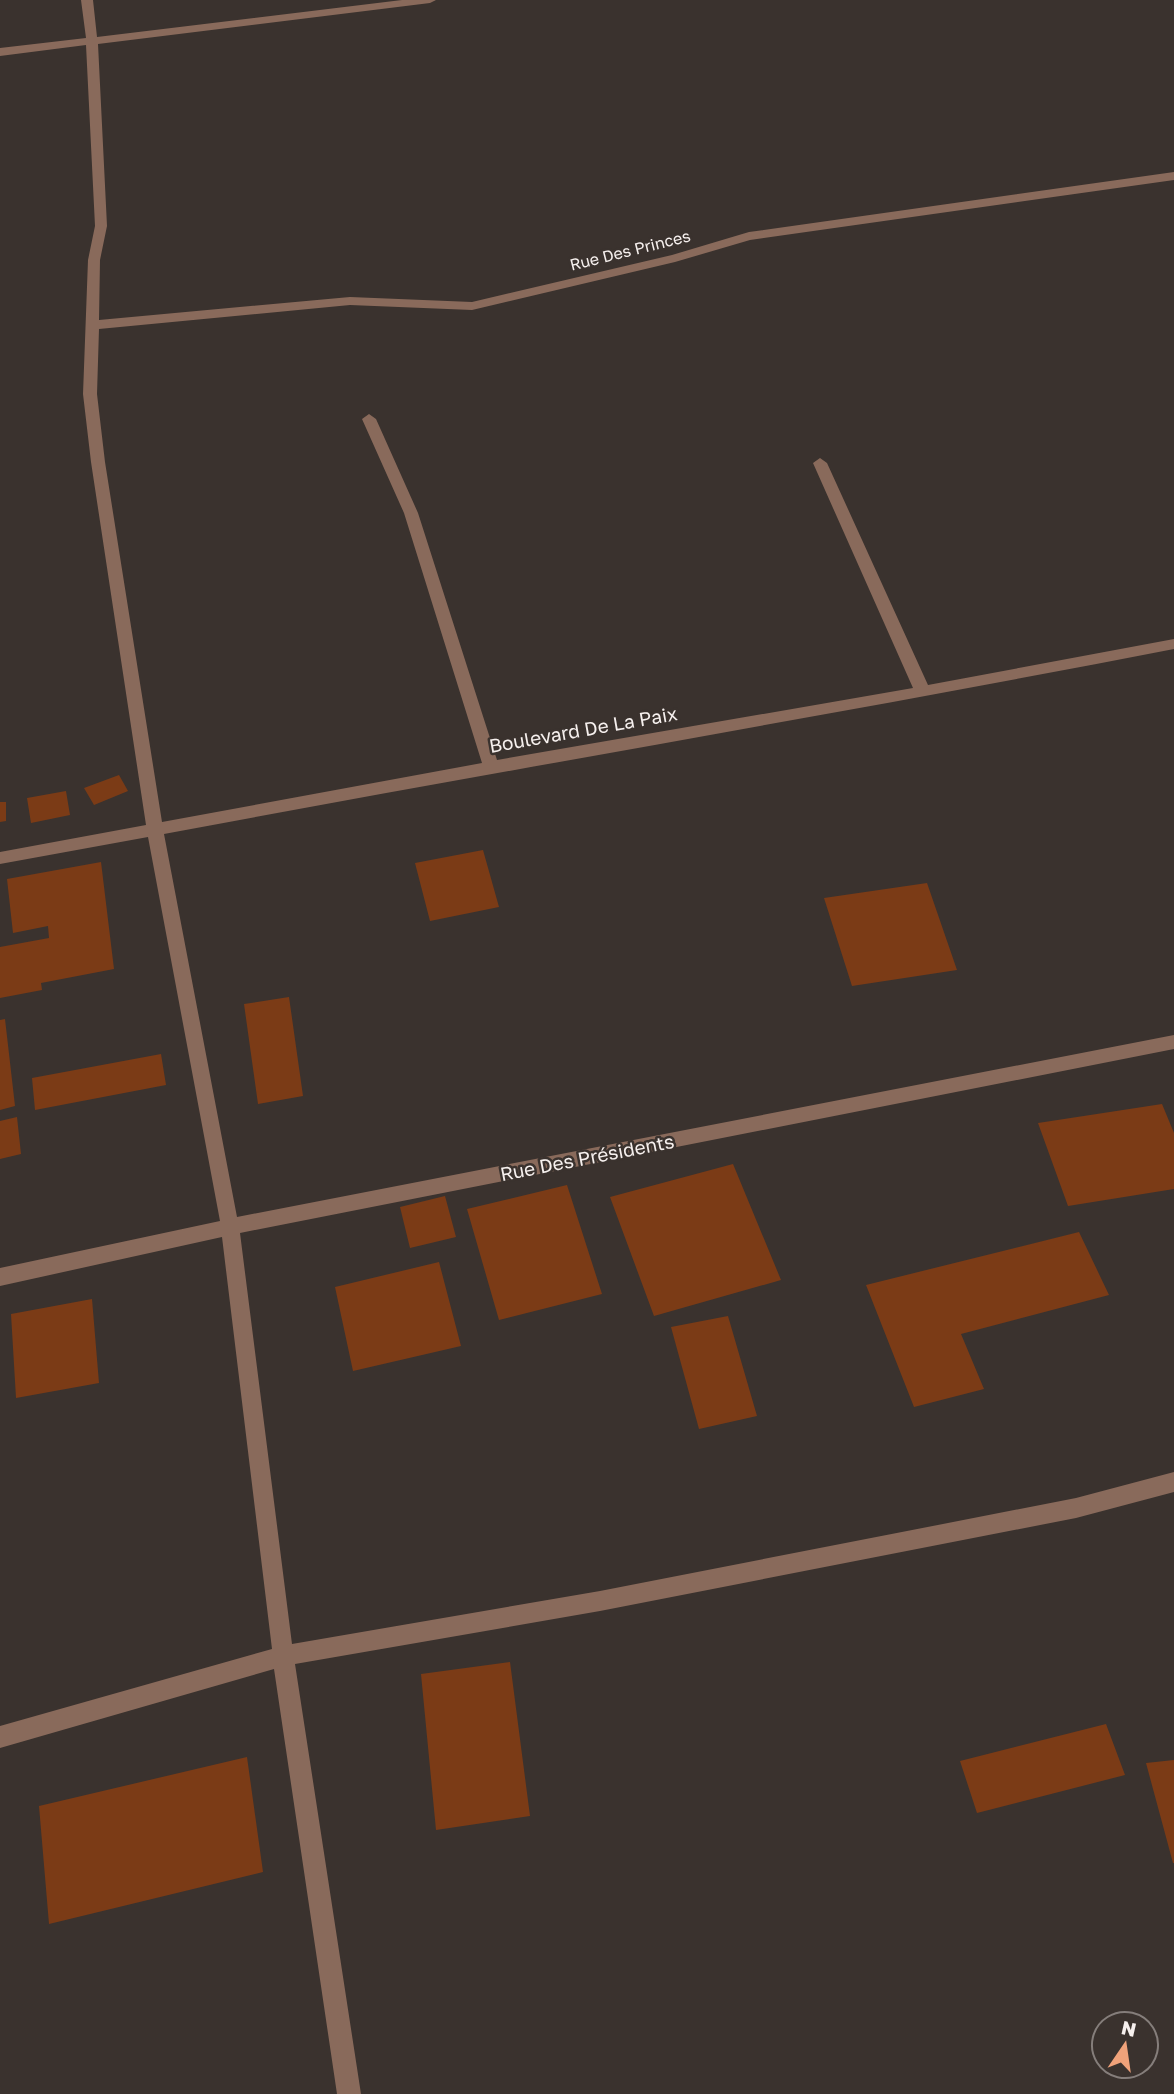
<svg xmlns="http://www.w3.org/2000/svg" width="1174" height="2094" viewBox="0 0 1174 2094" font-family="'Golos Text',sans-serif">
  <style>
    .building { fill: #7b3b16 }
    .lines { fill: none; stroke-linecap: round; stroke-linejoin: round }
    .street { fill: #896a5b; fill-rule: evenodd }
    .labels { text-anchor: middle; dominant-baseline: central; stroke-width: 5; stroke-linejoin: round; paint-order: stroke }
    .far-street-label { font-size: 16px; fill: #f6f0ee; stroke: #3a322e }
    .street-label { font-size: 19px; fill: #f6f0ee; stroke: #3a322e }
  </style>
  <rect width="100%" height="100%" fill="#3a322e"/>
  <path class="building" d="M119,775l9,16 -34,14 -10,-17z
    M66,791l4,24 -39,8 -4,-25z
    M0,802h6v19l-6,1z
    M483,850l16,57 -69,14 -15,-58z
    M101,862l13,107 -73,14 1,7 -42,8v-51l49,-9 -1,-12 -35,7 -6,-54z
    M927,883l30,87 -105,16 -28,-88z
    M289,997l14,99 -45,8 -14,-100z
    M5,1019l10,87 -15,4v-90z
    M161,1054l5,31 -131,25 -3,-32z
    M1162,1104l12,29v56l-106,17 -30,-83z
    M17,1117l4,37 -21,5v-38z
    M733,1164l48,116 -127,36 -44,-119z
    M567,1185l35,109 -103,26 -32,-111z
    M445,1196l11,41 -46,11 -10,-41z
    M1079,1232l30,63 -148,39 23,55 -70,18 -48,-122z
    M439,1262l22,84 -108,25 -18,-84z
    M92,1299l7,84 -83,15 -5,-84z
    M728,1316l29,100 -58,13 -28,-102z
    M510,1662l20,154 -94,14 -15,-156z
    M1106,1724l19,51 -148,38 -17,-52z
    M247,1757l16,115 -214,52 -10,-118z
    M1174,1760v103h-1l-27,-100z"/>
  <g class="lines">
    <path class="street" d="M81,0h12l4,37 305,-37h34l-6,3 -332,41 9,182 -7,34 -1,60 251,-23 122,5 200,-47 77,-23 425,-60v8l-424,60 -75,22 -203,48 -122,-5 -251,24 -2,65 8,68 57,360 320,-59 -78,-250 -42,-94 7,-5 7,5 42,94 79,247 416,-72 -100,-225 7,-5 7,5 101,222 246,-46v10c-336,65 -673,122 -1010,185l73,383 937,-182v14l-934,184 52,411 308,-53 476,-93 98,-26v20l-98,26 -476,93 -305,53 66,430h-24l-63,-425 -274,79v-22l272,-77 -50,-412 -222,49v-18l220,-47 -72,-384 -148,27v-12l146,-27 -55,-363 -8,-68 5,-134 7,-34 -9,-181 -86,11v-8l86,-10z"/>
  </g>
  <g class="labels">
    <g class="far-street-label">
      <text transform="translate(630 250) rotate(-14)">Rue Des Princes</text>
    </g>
    <g class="street-label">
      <text transform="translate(583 729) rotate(-10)">Boulevard De La Paix</text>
      <text transform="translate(587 1157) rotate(-11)">Rue Des Présidents</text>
    </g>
  </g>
  <g transform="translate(1125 2045) rotate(13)"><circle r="33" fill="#3a322e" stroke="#857e7b" stroke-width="2"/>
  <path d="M0-5L12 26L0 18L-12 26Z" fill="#f0a27a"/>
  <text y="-10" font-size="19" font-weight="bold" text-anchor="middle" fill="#f6f0ee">N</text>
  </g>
</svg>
